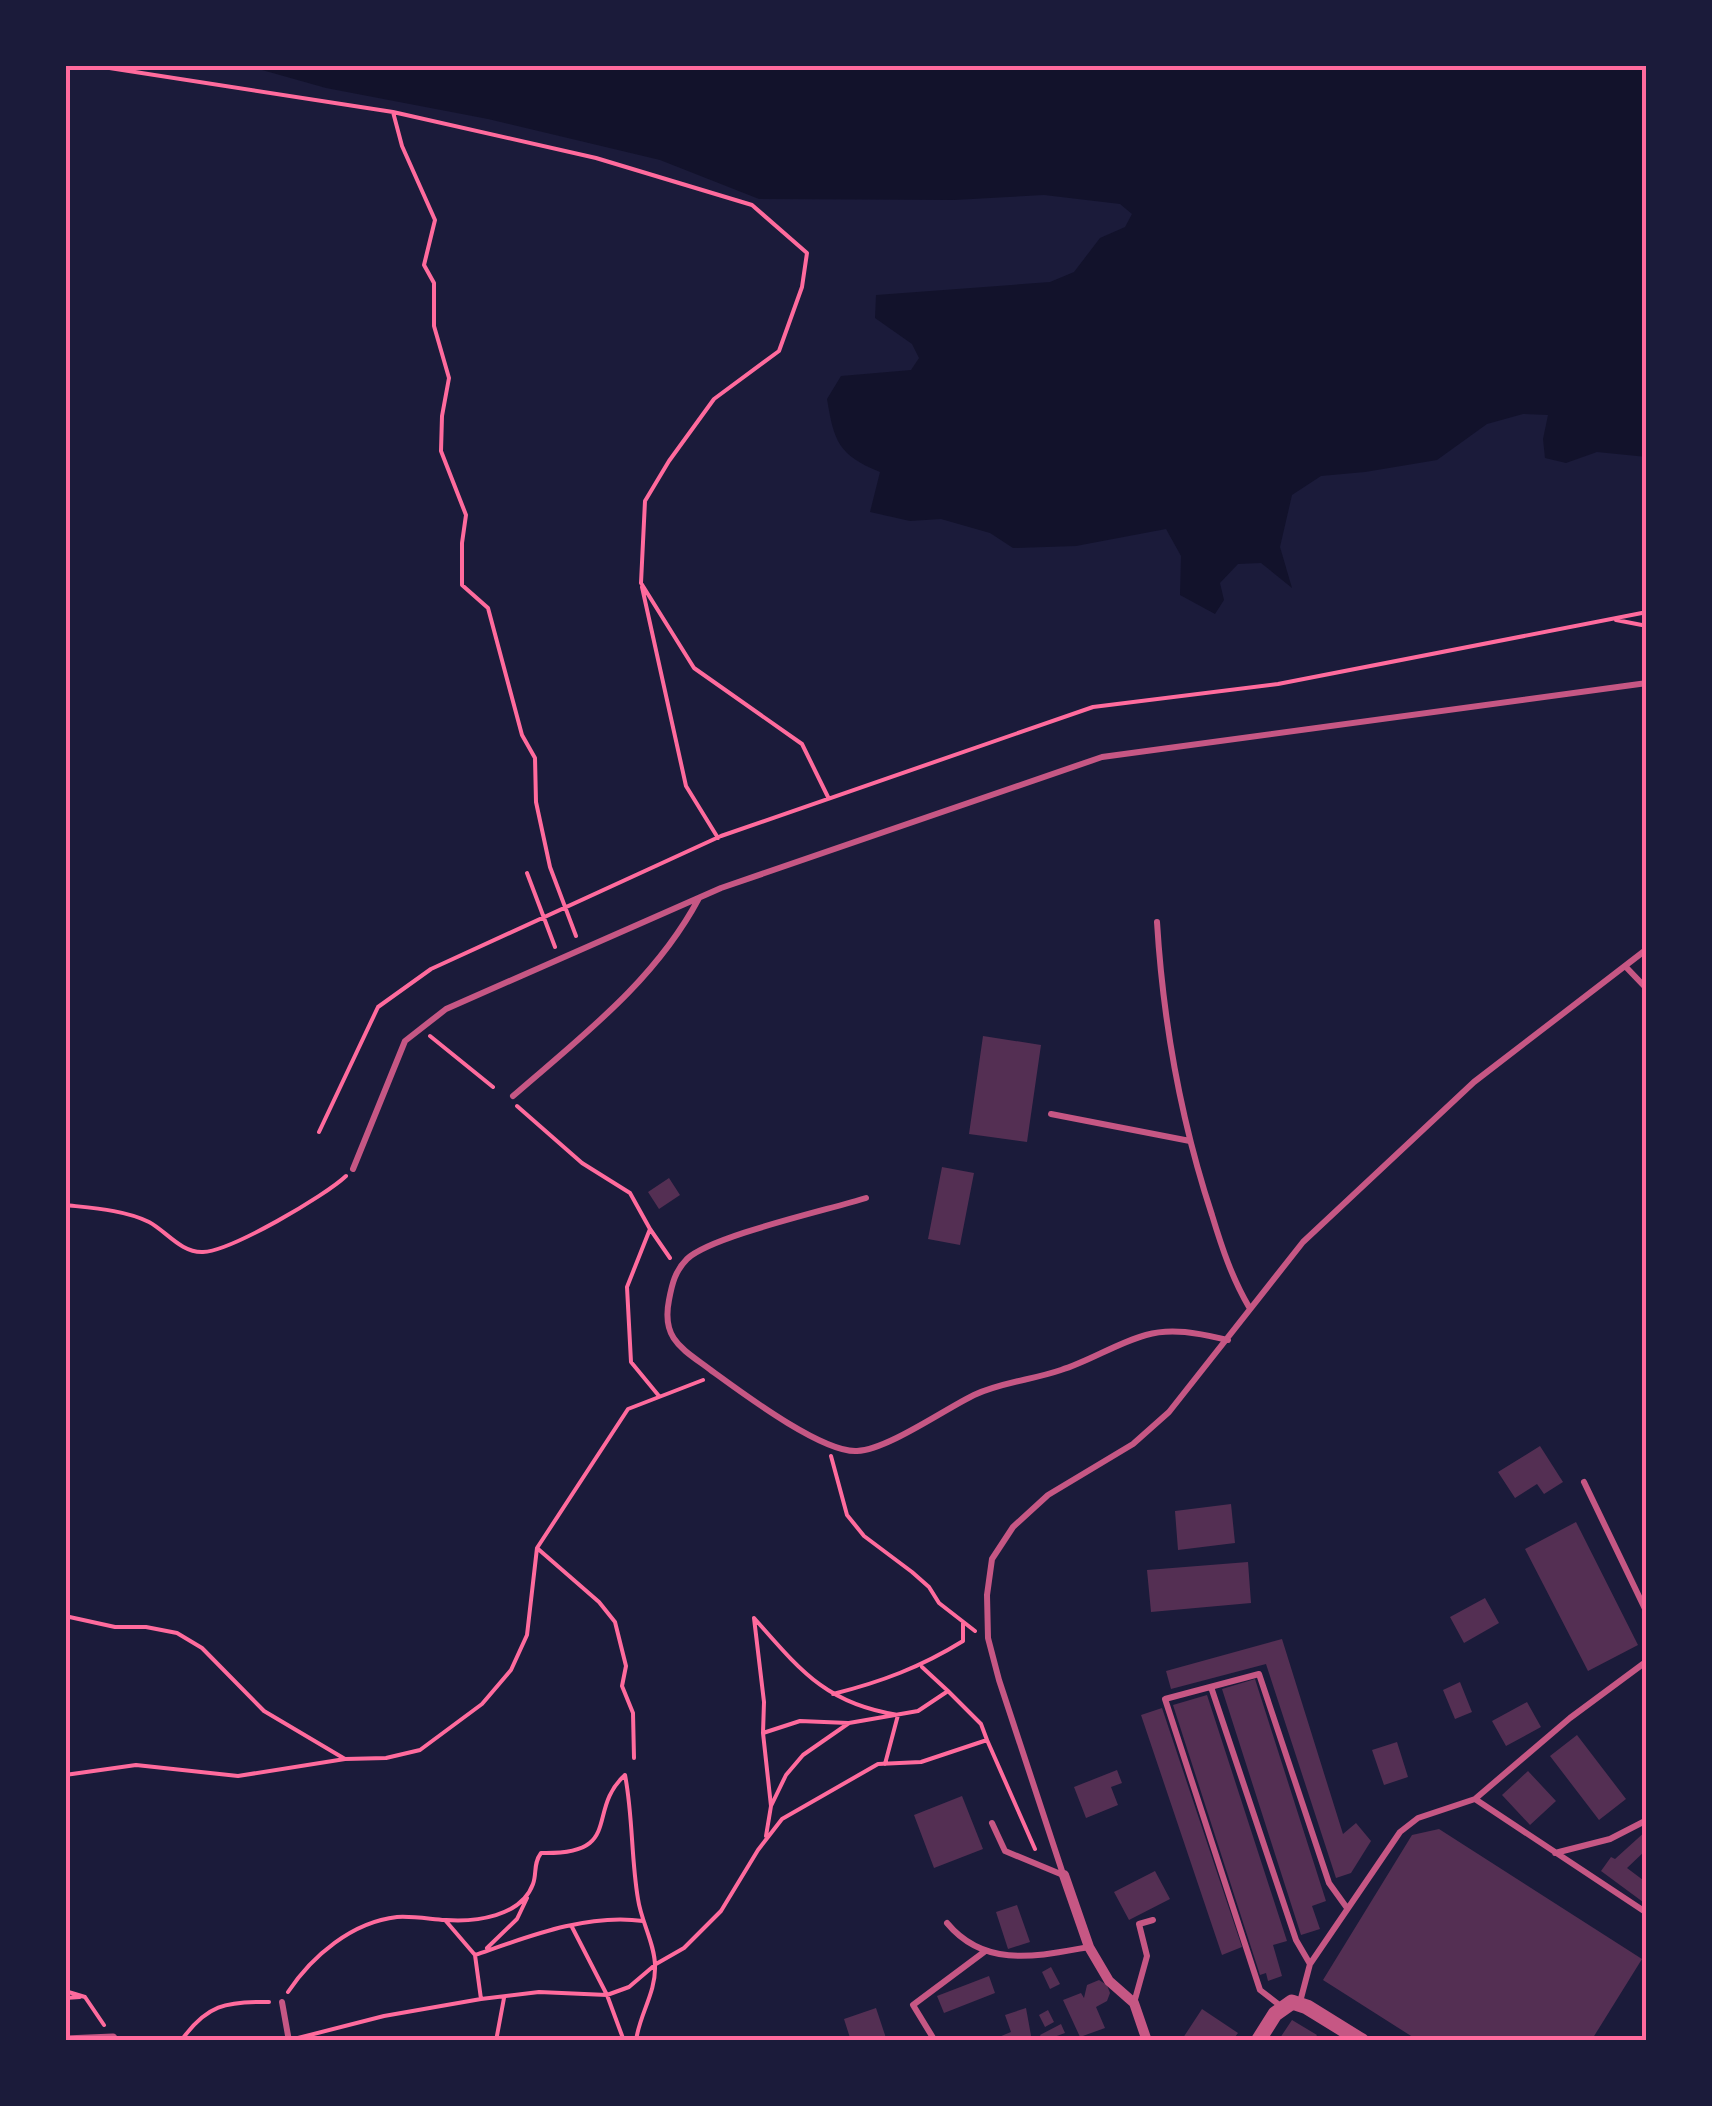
<svg xmlns="http://www.w3.org/2000/svg" width="1712" height="2106" viewBox="0 0 1712 2106" font-family="'Fira Sans Condensed',sans-serif">
  <style>
    .water { fill: #12122b }
    .building { fill: #542f53 }
    .lines { fill: none; stroke-linecap: round; stroke-linejoin: round }
    .path { stroke: #ff6b9d; stroke-width: 4 }
    .service { stroke: #c65784; stroke-width: 6 }
    .pedestrian { stroke: #c65784; stroke-width: 9 }
    .minor { stroke: #c65784; stroke-width: 10 }
    .tertiary { stroke: #c65784; stroke-width: 15 }
    .neatline { fill: none; stroke: #ff6b9d; stroke-width: 4 }
  </style>
  <rect width="100%" height="100%" fill="#1b1b3a"/>
  <path class="water" d="M244,65h1403v392l-50,-5 -31,11 -21,-5 -2,-19 5,-24 -25,-1 -36,10 -50,36 -72,12 -44,4 -29,19 -12,52 12,41 -31,-25 -23,1 -18,19 4,17 -9,14 -35,-19 1,-39 -15,-27 -90,17 -63,2 -23,-15 -49,-14 -31,2 -40,-9 10,-40c-42,-17 -46,-31 -53,-73l14,-23 70,-6 8,-12 -7,-14 -37,-26 1,-23 174,-13 24,-10 26,-34 25,-11 7,-13 -12,-10 -76,-9 -90,5 -195,-1 -99,-39 -172,-41 -162,-31z"/>
  <path class="building" d="M983,1036l58,9 -14,97 -58,-8z
    M942,1167l32,6 -14,72 -32,-6z
    M669,1178l11,17 -21,14 -11,-17z
    M1540,1446l23,36 -19,12 -7,-10 -22,14 -17,-26z
    M1231,1504l4,39 -57,7 -3,-39z
    M1576,1522l62,123 -50,26 -63,-122z
    M1248,1562l3,41 -100,9 -4,-42z
    M1485,1598l14,25 -35,20 -14,-26z
    M1282,1639l61,195 13,-11 15,18 -20,32 -15,5 -70,-214 -95,25 -5,-18z
    M1255,1679l71,222 -14,5 8,23 -19,6 -79,-246z
    M1460,1682l12,30 -17,7 -12,-29z
    M1207,1695l80,246 -14,4 9,31 -14,5 -2,-8 -6,2 -87,-270z
    M1527,1702l14,25 -35,19 -14,-25z
    M1162,1708l80,239 -20,8 -81,-240z
    M1577,1735l49,64 -27,21 -49,-64z
    M1397,1742l11,35 -24,8 -12,-35z
    M1117,1770l5,13 -11,4 7,18 -32,13 -12,-31z
    M1528,1771l28,30 -26,24 -28,-30z
    M962,1796l21,53 -49,19 -20,-53z
    M1439,1829l203,130 -51,82h-172l-96,-61 89,-145z
    M1647,1830v19l-20,19 20,15v14l-4,5 -42,-31 10,-14 4,2z
    M1155,1871l15,28 -41,21 -15,-28z
    M1017,1905l13,37 -22,7 -12,-37z
    M1051,1967l9,17 -10,5 -8,-17z
    M989,1976l6,17 -51,20 -7,-17z
    M1099,1980l8,5 3,8 -3,8 -11,6 9,21 -25,9 -17,-37 18,-7 3,5 3,-13z
    M876,2008l11,33h-36l-7,-22z
    M1026,2008l6,33h-43l22,-9 -6,-17z
    M1202,2009l36,24 -6,8h-51z
    M1048,2010l6,12 -9,5 -6,-12z
    M1292,2020l25,15 -4,6 -33,-3z
    M1061,2024l4,9 -22,8 -3,-6z"/>
  <g class="lines">
    <path class="path" d="M90,65l303,47 203,46 156,47 55,48 -5,34 -23,64 -65,48 -45,62 -24,40 -4,82 53,85 108,76 26,53
      M393,112l9,34 33,74 -11,45 10,18v43l15,52 -7,38 -1,35 25,64 -4,28v42l26,23 34,127 13,23 1,44 14,65 26,69
      M642,587l44,199 32,52
      M1616,620l31,6
      M527,873l28,74
      M430,1036l63,51
      M517,1106l65,57 48,30 20,36 -23,58 4,75 28,34
      M319,1132l59,-125 53,-38 290,-133 372,-129 185,-23 369,-72
      M65,1205c27,3 60,5 84,17 17,9 32,31 54,30 28,-1 122,-56 143,-76
      M650,1229l20,29
      M831,1456l16,59 17,21 48,36 17,15 10,16 36,28
      M537,1548l62,54 16,20 11,44 -4,20 11,27 1,45
      M65,1616l50,11h31l31,6 25,15 62,63 81,48 41,-1 34,-8 62,-46 29,-34 16,-35 10,-87 91,-139 75,-29
      M922,1667l26,24
      M833,1694c48,-12 88,-27 130,-53v-19
      M763,1733l1,-31 -10,-84c46,52 72,86 144,97l-13,49
      M65,1775l71,-10 102,11 107,-17
      M625,1775c8,41 6,83 13,124 3,22 17,45 17,67 1,27 -16,49 -19,75
      M771,1806l-8,-73 37,-12 48,2
      M766,1836l5,-30 15,-31 17,-20 46,-32 69,-12 30,-20 33,33 6,16
      M446,1920c29,2 75,-3 87,-36 4,-11 0,-20 8,-31 84,2 44,-42 84,-78
      M572,1927l35,68 17,46
      M487,1948l30,-29 10,-21
      M475,1955l6,44
      M65,1991l20,6 19,28
      M288,1992c24,-36 64,-70 109,-75 16,-1 33,2 48,3l30,35c52,-18 112,-42 168,-34
      M65,1998l15,-1
      M298,2038l86,-22 97,-17 58,-7 68,3 22,-8 27,-23 28,-16 37,-37 37,-61 24,-31 96,-55 43,-2 66,-22 48,109
      M181,2041c25,-36 45,-40 88,-39
      M496,2041l8,-43"/>
    <path class="service" d="M1157,922c6,98 24,199 55,293 10,33 20,63 37,92
      M1625,966l22,23
      M513,1096c69,-60 142,-115 186,-198
      M1051,1114l139,27
      M353,1169l52,-128 41,-32 275,-121 381,-131 545,-74
      M866,1198c-38,12 -155,38 -179,61 -12,12 -15,25 -18,41 -8,40 14,49 43,71 29,21 110,82 145,80 30,-1 88,-42 117,-56 28,-13 58,-15 87,-25 29,-9 56,-27 85,-35 27,-8 55,-1 82,5
      M1584,1482l63,131
      M1211,1687l85,253 14,24
      M1475,1799l172,114
      M992,1823l13,28 58,24
      M1555,1853l55,-14 37,-19
      M1063,1874l-64,-194 -11,-42 -1,-43 5,-36 21,-32 35,-32 85,-51 36,-32 134,-170 171,-160 173,-133
      M947,1923c38,46 91,33 142,24
      M282,2002l7,39
      M1300,2002l10,-38 90,-132 18,-14 57,-19 95,-81 77,-57
      M1134,2003l13,-47 -8,-32 14,-4
      M1282,2007l-22,-17 -95,-291 94,-25 70,209 18,25
      M935,2041l-22,-36 71,-53"/>
    <path class="pedestrian" d="M65,2040l48,-2"/>
    <path class="minor" d="M1064,1875l25,72 20,34 25,22 13,38"/>
    <path class="tertiary" d="M1258,2041l17,-27 17,-12 15,5 55,34"/>
  </g>
  <rect width="1712" height="2106" fill="none" stroke="#1b1b3a" stroke-width="135"/>
  <rect x="68" y="68" width="1576" height="1970" class="neatline"/>
</svg>
